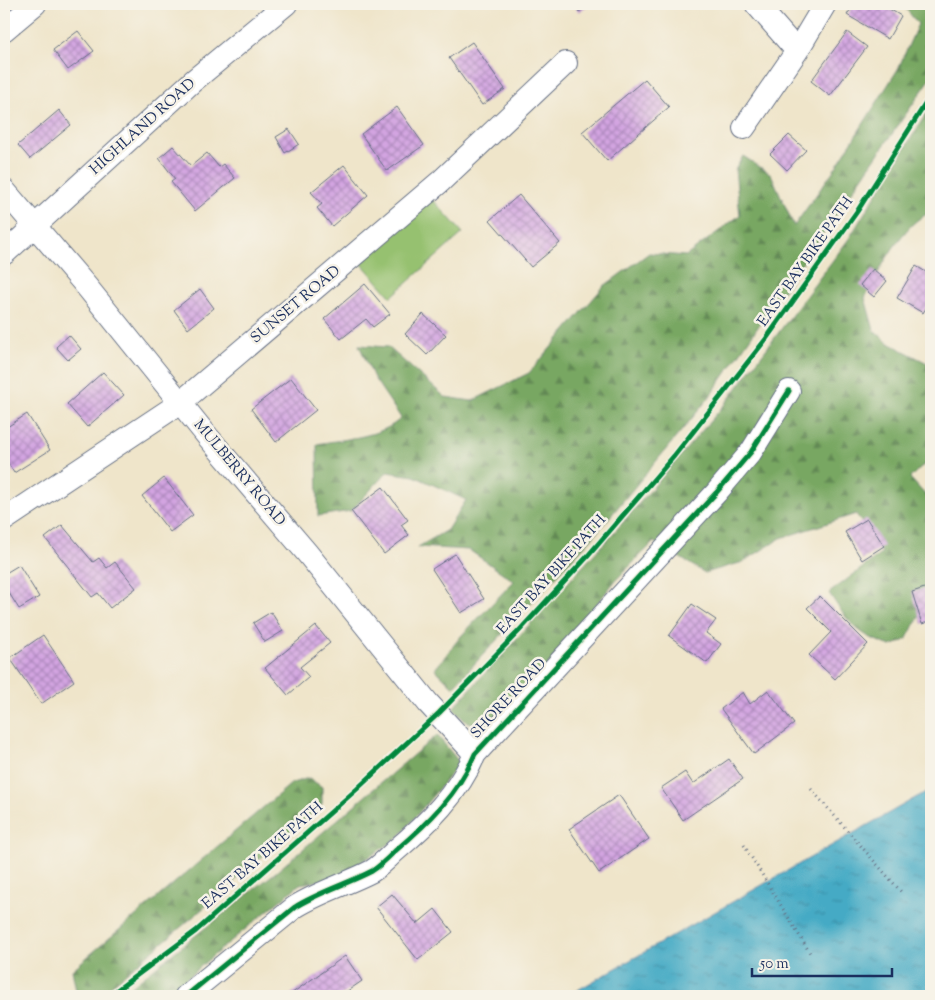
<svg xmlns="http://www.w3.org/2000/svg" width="935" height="1000" viewBox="0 0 935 1000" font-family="'Sorts Mill Goudy',serif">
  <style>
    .forest { fill: url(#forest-firs); stroke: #4a6b60 }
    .green { fill: #96c16f; stroke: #587866 }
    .water { fill: url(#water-ripples); stroke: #306c92 }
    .building { fill: url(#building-cross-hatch) }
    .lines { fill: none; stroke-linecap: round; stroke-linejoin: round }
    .minor-casing { stroke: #656f84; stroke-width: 24 }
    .path { stroke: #656f84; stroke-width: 3; stroke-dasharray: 1 4; stroke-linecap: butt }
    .minor { stroke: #fff; stroke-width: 22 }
    .cycleway-casing { stroke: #f7f3e8; stroke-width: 8 }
    .cycleway { stroke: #00873e; stroke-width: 5 }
    .labels { text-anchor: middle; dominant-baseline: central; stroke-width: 5; stroke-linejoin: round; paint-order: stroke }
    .street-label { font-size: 15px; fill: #1b2f5e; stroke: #f7f3e8 }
  </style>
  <defs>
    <pattern id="forest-firs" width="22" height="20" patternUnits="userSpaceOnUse" patternTransform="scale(1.25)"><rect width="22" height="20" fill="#78a762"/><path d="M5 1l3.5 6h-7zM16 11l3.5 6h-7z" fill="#628854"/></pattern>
    <pattern id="water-ripples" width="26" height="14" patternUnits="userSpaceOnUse" patternTransform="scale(1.25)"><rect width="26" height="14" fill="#45aac5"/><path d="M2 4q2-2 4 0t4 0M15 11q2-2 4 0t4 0" fill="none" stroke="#398ba3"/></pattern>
    <pattern id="building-cross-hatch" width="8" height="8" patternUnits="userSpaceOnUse" patternTransform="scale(1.25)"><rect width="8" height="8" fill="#d3a4e1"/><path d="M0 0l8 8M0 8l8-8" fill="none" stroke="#aa86ba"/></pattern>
  </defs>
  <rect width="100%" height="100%" fill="#f7f3e8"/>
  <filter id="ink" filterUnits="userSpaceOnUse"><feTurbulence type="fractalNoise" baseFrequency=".02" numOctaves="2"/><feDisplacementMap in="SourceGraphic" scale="10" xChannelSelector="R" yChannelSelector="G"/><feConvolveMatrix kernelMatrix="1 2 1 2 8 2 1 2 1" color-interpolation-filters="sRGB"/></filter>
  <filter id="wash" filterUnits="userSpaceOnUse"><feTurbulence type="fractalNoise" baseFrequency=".0096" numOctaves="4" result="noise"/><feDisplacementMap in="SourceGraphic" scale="20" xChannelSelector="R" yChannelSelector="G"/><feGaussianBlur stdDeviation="1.12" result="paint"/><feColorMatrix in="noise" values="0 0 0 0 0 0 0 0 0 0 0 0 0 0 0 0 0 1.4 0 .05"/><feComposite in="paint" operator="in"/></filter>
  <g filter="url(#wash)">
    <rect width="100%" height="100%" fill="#efe5ca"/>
    <path class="forest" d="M902,4h29v74l-223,321 -114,137 -141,151 -18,-18 26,-33 53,-55 -45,-31 -51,-3 29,-17 19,-30 -52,-24 -27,-4 -36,39 -33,5 -1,-72c26,-5 66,-7 84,-26l-27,-40 -15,-33 29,2 57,50 27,4 57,-28 75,-87 45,-33 37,3 54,-41 -5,-45 8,-14 28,18 23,52 42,-59 62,-98 20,-45z
      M931,106v107c-25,5 -55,62 -66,85l9,32 13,12 44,23v96l-10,6 -11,11 21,23v104c-12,9 -18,22 -25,35l-15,6c-34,-11 -43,-24 -62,-53l53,-40 -26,-39 -75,24 -38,24 -38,11 -51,-31 -39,39 -98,124 -27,21h-9l-16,-5 -12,-13 165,-180 107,-124 123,-164z
      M437,735l23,28 -62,75 -61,40 -37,6 -86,71 -48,41h-47l157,-124z
      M309,778l13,9v17l-110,97 -106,89 -22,6h-7l-5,-26 220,-187z"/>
    <path class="green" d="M432,199l31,34 -72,64 -30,-34z"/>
    <path class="water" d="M931,789v207h-364z"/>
    <g id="blocks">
      <path class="building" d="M573,4h17l-11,8z
        M854,4h27l20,12 -13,23 -41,-24z
        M78,31l16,20 -26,19 -15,-20z
        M847,32l20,15 -37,49 -19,-15z
        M472,42l33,47 -23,16 -33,-47z
        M645,79l24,28 -62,54 -25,-29z
        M397,107l27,38 -37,26 -26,-37z
        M59,110l12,15 -41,34 -12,-14z
        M289,129l10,15 -14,9 -9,-16z
        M789,135l17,15 -19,20 -17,-16z
        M173,146l18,20 16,-13 12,14 4,-3 12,14 -40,33 -24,-29 4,-3 -16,-21z
        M344,165l24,30 -36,31 -15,-18 5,-4 -11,-12z
        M519,195l41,48 -29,24 -41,-47z
        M916,266l15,9v25l-8,13 -26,-15z
        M873,269l14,12 -13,16 -14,-12z
        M365,284l25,30 -17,13 -7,-8 -25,20 -17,-20z
        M200,289l14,19 -26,21 -14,-19z
        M423,314l23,21 -19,20 -22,-21z
        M69,335l12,14 -13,11 -12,-13z
        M103,372l21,23 -37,32 -20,-23z
        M291,378l25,32 -40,32 -25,-33z
        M27,414l23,36 -36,23 -10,-17v-27z
        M164,478l29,37 -23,17 -28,-36z
        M383,487l25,33 -7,5 8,10 -25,19 -33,-43z
        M867,519l17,27 -22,14 -17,-28z
        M62,525l31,37 6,-4 8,10 8,-6 21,26 -26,20 -12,-15 -6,4 -47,-59z
        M455,554l29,45 -23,14 -29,-44z
        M19,565l20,32 -20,12 -15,-24v-11z
        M931,586v35l-9,3 -10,-32z
        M820,596l48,48 -33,35 -26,-24 22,-23 -24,-24z
        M692,604l24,16 -10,13 15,11 -14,19 -38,-27z
        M271,612l12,19 -18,11 -12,-19z
        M316,626l14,17 -30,24 9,10 -21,18 -23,-27z
        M43,635l31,46 -33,23 -31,-46z
        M768,690l26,34 -40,30 -33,-45 22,-17 7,12z
        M729,759l14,20 -60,41 -22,-32 24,-16 8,12z
        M619,795l30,44 -50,34 -30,-44z
        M392,894l25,30 18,-15 18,23 -35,28 -42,-53z
        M345,956l17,25 -22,15h-52z"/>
    </g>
  </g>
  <g filter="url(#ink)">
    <use href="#blocks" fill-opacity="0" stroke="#656f84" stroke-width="1"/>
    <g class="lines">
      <g class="minor-casing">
        <path id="minor" d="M756,4l41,47
          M4,30l31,-26
          M744,128l53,-77 28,-47
          M4,190l83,97 121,150 99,116 121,150 47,51
          M4,254l189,-173 93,-77
          M4,520l176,-117 261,-222 125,-118
          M186,996l109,-89c24,-15 52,-23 77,-36 8,-5 16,-13 23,-20 33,-28 63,-57 80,-97l241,-261 35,-41 38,-61"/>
      </g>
      <path class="path" d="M811,789l92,105
        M744,845l66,108"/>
      <use href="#minor" class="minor"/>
      <g class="cycleway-casing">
        <path id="cycleway" d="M109,996l87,-65 161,-142 82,-76 80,-82 68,-74 87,-101 92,-117 92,-129 73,-115
          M186,996l109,-89c24,-15 52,-23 77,-36 8,-5 16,-13 23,-20 33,-28 63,-57 80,-97l241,-261 35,-41 38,-61"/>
      </g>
      <use href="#cycleway" class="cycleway"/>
    </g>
  </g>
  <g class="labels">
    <g class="street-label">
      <text transform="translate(143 127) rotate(-42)">HIGHLAND ROAD</text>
      <text transform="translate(806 262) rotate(-55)">EAST BAY BIKE PATH</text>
      <text transform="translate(296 305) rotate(-40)">SUNSET ROAD</text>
      <text transform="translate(239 473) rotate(50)">MULBERRY ROAD</text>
      <text transform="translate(552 575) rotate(-48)">EAST BAY BIKE PATH</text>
      <text transform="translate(509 699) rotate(-47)">SHORE ROAD</text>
      <text transform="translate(263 856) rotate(-41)">EAST BAY BIKE PATH</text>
    </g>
  </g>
  <rect width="935" height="1000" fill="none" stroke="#f7f3e8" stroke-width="20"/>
  <path d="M752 968v8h140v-8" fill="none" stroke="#1b2f5e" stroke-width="2.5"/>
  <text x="760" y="968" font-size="15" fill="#1b2f5e" stroke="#f7f3e8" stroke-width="4" paint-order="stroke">50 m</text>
</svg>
